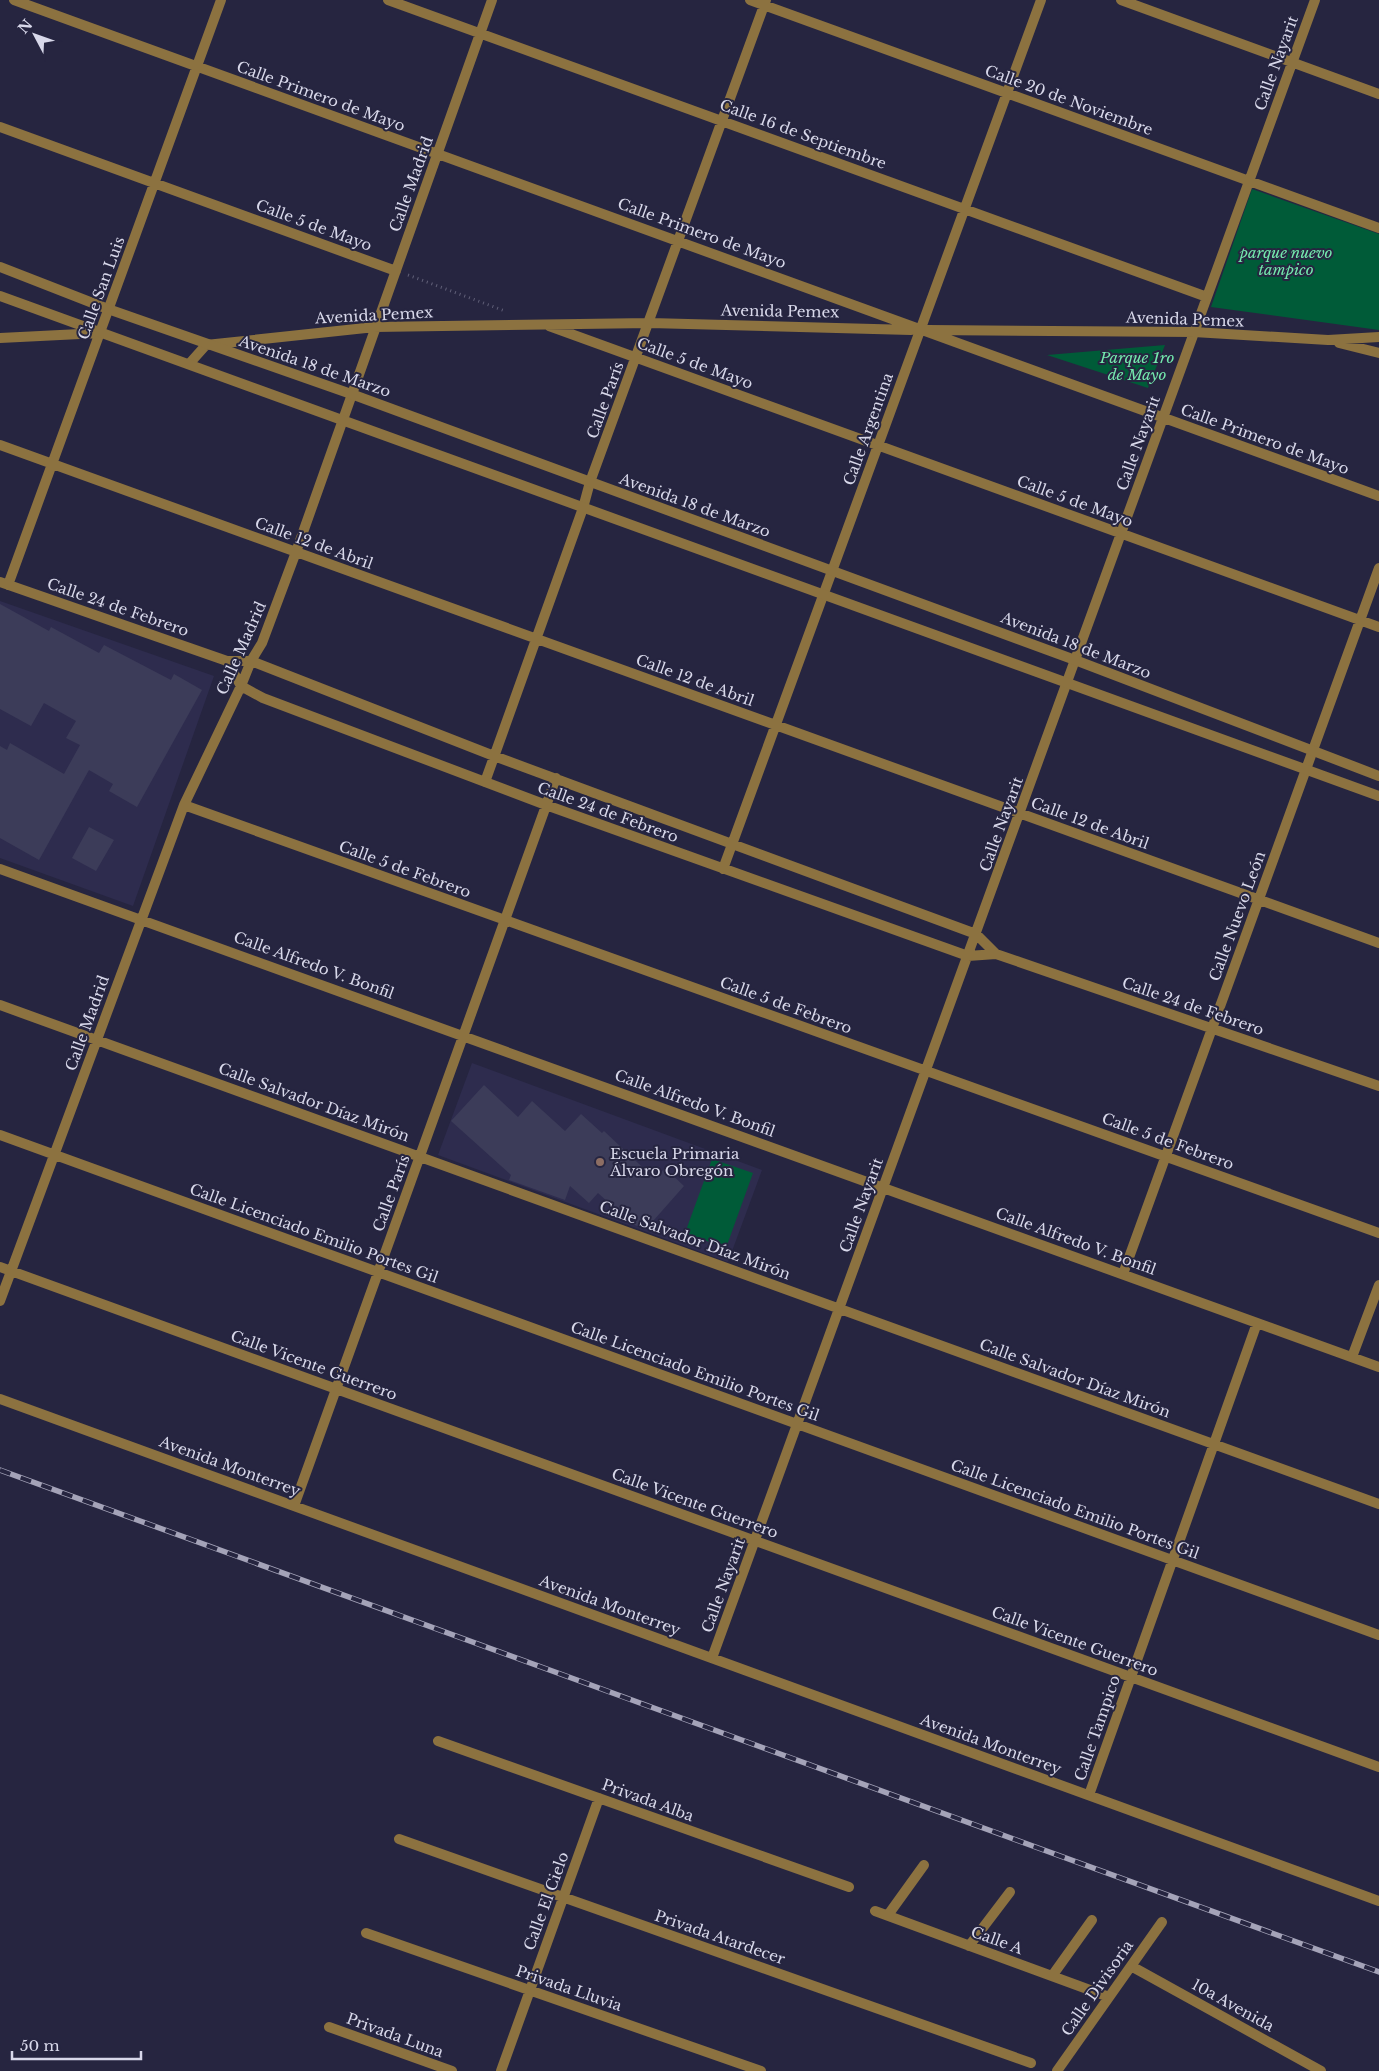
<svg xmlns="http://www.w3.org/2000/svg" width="1379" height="2071" viewBox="0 0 1379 2071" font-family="'Libre Baskerville',serif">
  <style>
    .built { fill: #2e2c4e }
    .green { fill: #005b38 }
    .building { fill: #3c3c59 }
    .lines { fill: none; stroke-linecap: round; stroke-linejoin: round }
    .path { stroke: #616078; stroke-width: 3; stroke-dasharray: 1 4; stroke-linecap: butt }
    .minor { stroke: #8c7240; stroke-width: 10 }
    .tertiary { stroke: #8c7240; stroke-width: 10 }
    .rail-casing { stroke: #a4a3b8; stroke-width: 5.5 }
    .rail { stroke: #262540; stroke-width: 4; stroke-dasharray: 11; stroke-linecap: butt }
    .education-dot { fill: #8d6e63; stroke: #262540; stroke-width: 2 }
    .labels { text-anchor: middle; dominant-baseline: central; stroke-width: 4; stroke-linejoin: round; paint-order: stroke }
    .street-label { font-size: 15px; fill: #d8d8ea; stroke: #262540 }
    .park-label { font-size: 15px; font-style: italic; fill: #74e9ad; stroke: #262540 }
    .poi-label { font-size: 15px; fill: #d8d8ea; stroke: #262540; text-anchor: start }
  </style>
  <rect width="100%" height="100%" fill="#262540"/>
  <path class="built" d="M0,601l214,75 -81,230 -133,-48z
    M472,1063l290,107 -34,92 -290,-107z"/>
  <path class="green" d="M1252,189l127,45v96l-168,-23z
    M1165,345l-17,43 -101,-33z
    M712,1159l41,14 -27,75 -41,-15z"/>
  <path class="building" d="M0,604l49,27 2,-4 48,26 5,-8 67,35 3,-6 28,16 -65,117 -28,-16 4,-7 -24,-14 -50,90 -39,-22v-92l7,4 3,-7 54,31 16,-29 -14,-7 10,-17 -32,-18 -13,23 -31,-17z
    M89,827l25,13 -18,31 -24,-13z
    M484,1085l34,32 14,-16 33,30 16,-17 21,19 2,-2 51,48 10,-11 19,18 -38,43 -28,-10 4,-4 -24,-22 -9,10 -19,-17 -5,14 -56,-20 2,-5 -60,-54z"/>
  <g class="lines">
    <path class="path" d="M408,275l97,36"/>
    <path class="minor" d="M14,0l1365,496
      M388,0l819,297
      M750,0l629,228
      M1121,0l258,94
      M0,127l396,144
      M549,326l830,301
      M928,330l266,2 134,8 51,-3
      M0,338l100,-5
      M1339,343l40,10
      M189,364l17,-19 169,-18 275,-4 261,7
      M0,445l1379,498
      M0,582l227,79h24l243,95 482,178 20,20
      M8,585l213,-585
      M227,661l14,25 22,12 283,107 422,151 28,-2 383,132
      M485,782l98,-274 7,-26 176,-482
      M184,805l1195,428
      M0,869l1379,498
      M723,869l318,-869
      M0,1005l1379,499
      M0,1135l1379,500
      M0,1267l1379,500
      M1123,1274l256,-706
      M0,1301l184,-496 57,-119 10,-25 11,-18 34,-91 196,-552
      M1352,1357l27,-72
      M0,1399l1379,502
      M294,1506l262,-728
      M712,1658l603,-1658
      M438,1741l411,146
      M1089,1795l168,-472
      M399,1839l632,224
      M875,1911l234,86
      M888,1915l36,-50
      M366,1933l395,138
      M969,1946l41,-54
      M1131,1966l190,105
      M1052,1976l40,-56
      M329,2027l123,44
      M501,2071l98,-273
      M1057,2071l105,-149"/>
    <path class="tertiary" d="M0,267l108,42 246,86 721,265 304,116
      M0,296l1379,500"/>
    <g class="rail-casing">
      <path id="rail" d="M0,1470l1379,502"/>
    </g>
    <use href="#rail" class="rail"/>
  </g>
  <circle class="education-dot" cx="600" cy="1162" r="5"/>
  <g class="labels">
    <g class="street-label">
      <text transform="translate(1276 63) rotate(-70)">Calle Nayarit</text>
      <text transform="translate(321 96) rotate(20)">Calle Primero de Mayo</text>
      <text transform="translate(1069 100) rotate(20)">Calle 20 de Noviembre</text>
      <text transform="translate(803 134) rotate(20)">Calle 16 de Septiembre</text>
      <text transform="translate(411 184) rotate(-70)">Calle Madrid</text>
      <text transform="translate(314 225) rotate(20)">Calle 5 de Mayo</text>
      <text transform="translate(702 233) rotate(20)">Calle Primero de Mayo</text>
      <text transform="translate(101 288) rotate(-70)">Calle San Luis</text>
      <text transform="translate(780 311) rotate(1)">Avenida Pemex</text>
      <text transform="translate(374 315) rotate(-3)">Avenida Pemex</text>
      <text transform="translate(1185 319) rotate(2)">Avenida Pemex</text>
      <text transform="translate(695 363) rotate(20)">Calle 5 de Mayo</text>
      <text transform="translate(315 366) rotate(19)">Avenida 18 de Marzo</text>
      <text transform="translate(605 400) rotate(-70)">Calle París</text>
      <text transform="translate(868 429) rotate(-70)">Calle Argentina</text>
      <text transform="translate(1265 439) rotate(20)">Calle Primero de Mayo</text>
      <text transform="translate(1138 443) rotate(-70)">Calle Nayarit</text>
      <text transform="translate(1075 501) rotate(20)">Calle 5 de Mayo</text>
      <text transform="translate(695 505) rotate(20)">Avenida 18 de Marzo</text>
      <text transform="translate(314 543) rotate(20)">Calle 12 de Abril</text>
      <text transform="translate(118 607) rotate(19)">Calle 24 de Febrero</text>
      <text transform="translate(1076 645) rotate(21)">Avenida 18 de Marzo</text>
      <text transform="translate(241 648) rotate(-66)">Calle Madrid</text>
      <text transform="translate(695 680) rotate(20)">Calle 12 de Abril</text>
      <text transform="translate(608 812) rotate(20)">Calle 24 de Febrero</text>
      <text transform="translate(1090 823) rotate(20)">Calle 12 de Abril</text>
      <text transform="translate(1001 824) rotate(-70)">Calle Nayarit</text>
      <text transform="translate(405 869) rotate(20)">Calle 5 de Febrero</text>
      <text transform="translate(1237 916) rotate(-70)">Calle Nuevo León</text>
      <text transform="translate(314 965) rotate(20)">Calle Alfredo V. Bonfil</text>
      <text transform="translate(786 1005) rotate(20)">Calle 5 de Febrero</text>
      <text transform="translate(1193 1006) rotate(19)">Calle 24 de Febrero</text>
      <text transform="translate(87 1023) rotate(-70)">Calle Madrid</text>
      <text transform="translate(314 1102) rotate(20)">Calle Salvador Díaz Mirón</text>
      <text transform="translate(695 1103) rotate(20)">Calle Alfredo V. Bonfil</text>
      <text transform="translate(1168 1141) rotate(20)">Calle 5 de Febrero</text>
      <text transform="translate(391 1193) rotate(-70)">Calle París</text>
      <text transform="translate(861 1205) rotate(-70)">Calle Nayarit</text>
      <text transform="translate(314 1233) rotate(20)">Calle Licenciado Emilio Portes Gil</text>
      <text transform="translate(695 1240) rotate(20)">Calle Salvador Díaz Mirón</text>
      <text transform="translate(1076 1241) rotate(20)">Calle Alfredo V. Bonfil</text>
      <text transform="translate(314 1365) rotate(20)">Calle Vicente Guerrero</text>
      <text transform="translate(695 1371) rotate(20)">Calle Licenciado Emilio Portes Gil</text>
      <text transform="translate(1075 1378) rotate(20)">Calle Salvador Díaz Mirón</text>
      <text transform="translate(230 1466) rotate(20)">Avenida Monterrey</text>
      <text transform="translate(695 1503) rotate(20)">Calle Vicente Guerrero</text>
      <text transform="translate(1075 1509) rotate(20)">Calle Licenciado Emilio Portes Gil</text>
      <text transform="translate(723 1585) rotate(-70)">Calle Nayarit</text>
      <text transform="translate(610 1605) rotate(20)">Avenida Monterrey</text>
      <text transform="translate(1075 1641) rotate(20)">Calle Vicente Guerrero</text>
      <text transform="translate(1097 1728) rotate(-71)">Calle Tampico</text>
      <text transform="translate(991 1744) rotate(20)">Avenida Monterrey</text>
      <text transform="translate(648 1800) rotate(20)">Privada Alba</text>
      <text transform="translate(546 1901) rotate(-70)">Calle El Cielo</text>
      <text transform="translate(720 1937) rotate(19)">Privada Atardecer</text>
      <text transform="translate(997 1940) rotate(20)">Calle A</text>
      <text transform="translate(569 1988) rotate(19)">Privada Lluvia</text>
      <text transform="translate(1097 1988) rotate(-55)">Calle Divisoria</text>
      <text transform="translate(1233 2005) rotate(29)">10a Avenida</text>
      <text transform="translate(395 2035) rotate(20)">Privada Luna</text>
    </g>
    <g class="park-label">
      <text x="1286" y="252">parque nuevo<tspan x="1286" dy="17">tampico</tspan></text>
      <text x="1137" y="357">Parque 1ro<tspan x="1137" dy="17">de Mayo</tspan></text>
    </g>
    <g class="poi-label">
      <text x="610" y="1153">Escuela Primaria<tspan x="610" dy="17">Álvaro Obregón</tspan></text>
    </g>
  </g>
  <g transform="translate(35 35) rotate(311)" stroke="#262540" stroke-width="4" paint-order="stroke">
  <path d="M0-4L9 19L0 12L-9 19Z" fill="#d8d8ea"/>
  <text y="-8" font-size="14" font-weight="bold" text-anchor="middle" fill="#d8d8ea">N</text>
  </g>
  <path d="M12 2051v8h129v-8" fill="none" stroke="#d8d8ea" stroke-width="2.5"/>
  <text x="20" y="2051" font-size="15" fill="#d8d8ea" stroke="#262540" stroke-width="4" paint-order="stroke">50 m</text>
</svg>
